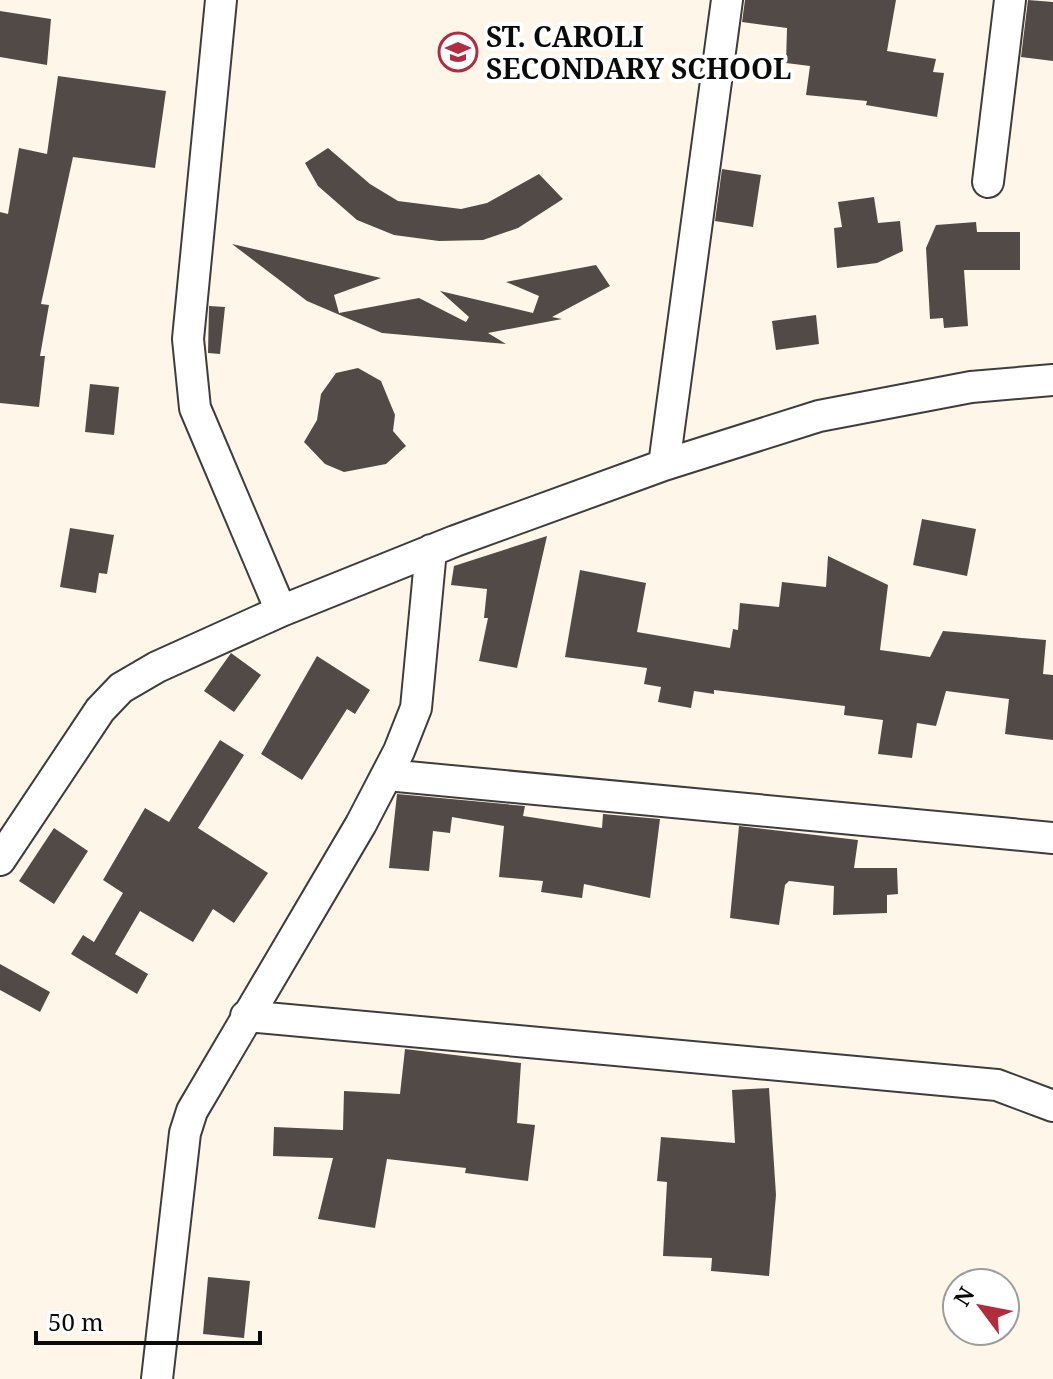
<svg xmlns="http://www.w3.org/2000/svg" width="1053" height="1379" viewBox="0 0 1053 1379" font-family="'Noto Serif',serif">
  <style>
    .building { fill: #524a47 }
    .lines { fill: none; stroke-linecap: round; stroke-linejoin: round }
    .street-casing { stroke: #3d3d3d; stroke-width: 34 }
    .street { stroke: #fff; stroke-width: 30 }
    .labels { text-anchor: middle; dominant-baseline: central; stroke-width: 8; stroke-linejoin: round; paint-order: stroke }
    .poi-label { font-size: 28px; font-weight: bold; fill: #0a0a0a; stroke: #fff; text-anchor: start }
  </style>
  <rect width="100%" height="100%" fill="#fef7e9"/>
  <path class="building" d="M745,0h151l-9,51 49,8 -3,13 11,1 -7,44 -71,-12 1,-4 -61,-6 4,-29 -24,-3 1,-35 -45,-6z
    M1028,0l25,2v59l-32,-4z
    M0,11l51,8 -4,46 -47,-8z
    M58,76l108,15 -11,77 -82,-11 -32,147 8,1 -9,51h5l-6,51 -39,-4v-191l8,2 11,-66 28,6z
    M328,148l42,36 28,17 63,8 26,-6 52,-29 24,25 -45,29 -35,12 -44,1 -45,-6 -37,-15 -39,-34 -13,-23z
    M722,169l39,6 -8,52 -38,-6z
    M874,197l4,26 22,-2 3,30 -26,12 -40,5 -3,-40 8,-1 -4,-25z
    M976,222l1,10h43v38h-56l4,56 -24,2 -1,-10 -13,1 -4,-71 10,-23z
    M232,244l149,34 -47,17 5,18 80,-15 47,24 3,-5 -29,-26 93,22 6,-17 -33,-14 90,-17 14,21 -58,31 10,2 -74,14 18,11 -124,-11 -75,-32z
    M209,306l16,1 -5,47 -12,-1z
    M816,315l3,29 -43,6 -4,-29z
    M358,368l23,13 14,34 -2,16 13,15 -20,18 -42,8 -19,-8 -21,-22 13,-22 4,-26 15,-21z
    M90,384l29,3 -5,48 -29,-3z
    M922,519l54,10 -9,47 -54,-11z
    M70,528l44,7 -7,39 -8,-1 -3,20 -36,-6z
    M547,536l-30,132 -38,-7 9,-43h-4l3,-29 -36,-4 3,-19z
    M828,556l60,29 -8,65 50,7 13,-26 103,9 -3,34 10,1v65l-48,-6 4,-35 -63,-8 -10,35 -19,-3 -5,35 -34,-4 5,-34 -39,-5 1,-9 -131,-16v4l-20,-3 -3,17 -33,-6 3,-15 -17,-3 3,-16 -82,-11 15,-87 66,13 -9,49 93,16 3,-19 5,1 2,-27 39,4 3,-25 44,5z
    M231,653l30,22 -27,37 -30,-21z
    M317,656l53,34 -15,24 -8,-5 -45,71 -41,-26z
    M220,740l24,15 -46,73 70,45 -34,50 -21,-14 -20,33 -53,-31 -25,43 33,20 -11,20 -66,-40 12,-19 11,7 29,-49 -20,-13 42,-72 24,14z
    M397,794l128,12 -2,10 79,12 1,-14 57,5 -10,79 -66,-14 -2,14 -41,-6 2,-11 -44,-4 5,-51 -52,-9 -2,16 -17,-2 -4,40 -40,-3z
    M739,826l119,14 -4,28h43l1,26 -11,1v18l-54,2 1,-29 -45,-5 -4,4 -6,40 -49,-7z
    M54,828l34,23 -34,53 -35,-23z
    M0,964l50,28 -10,20 -40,-22z
    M405,1049l116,14 -4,60 18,2 -7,56 -63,-8 1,-5 -79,-9 -12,69 -57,-9 15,-61 -60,-2 1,-29 69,3 1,-39 56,3z
    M769,1088l7,107 -7,81 -58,-5 1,-13 -49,-2 4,-74 -10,-1 4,-44 74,6 -3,-53z
    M208,1277l42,4 -6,57 -41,-4z"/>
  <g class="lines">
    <g class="street-casing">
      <path id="street" d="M221,0l-33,339 7,69 86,203
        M988,182l22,-182
        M664,465l63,-465
        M387,775l666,63
        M0,860l100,-150 21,-22 36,-21 124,-56 174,-70 209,-76 155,-49 152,-29 82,-7
        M246,1016l751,69 56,21
        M157,1379l28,-246 7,-22 169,-287 38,-73 17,-43 15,-158"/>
    </g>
    <use href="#street" class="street"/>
  </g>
  <defs>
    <g id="school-ring" transform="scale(2)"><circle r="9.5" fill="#fff" stroke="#b12c3f" stroke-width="1.5"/><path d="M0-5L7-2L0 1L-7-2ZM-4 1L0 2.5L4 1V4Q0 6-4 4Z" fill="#b12c3f"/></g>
  </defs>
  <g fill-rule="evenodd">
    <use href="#school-ring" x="458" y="52"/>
  </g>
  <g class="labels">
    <g class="poi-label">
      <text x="486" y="36">ST. CAROLI<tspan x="486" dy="32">SECONDARY SCHOOL</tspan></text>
    </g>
  </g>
  <g transform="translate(981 1307) rotate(302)"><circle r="38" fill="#ffffff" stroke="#9d9d9d" stroke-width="2"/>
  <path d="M0-6L14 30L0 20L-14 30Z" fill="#b12c3f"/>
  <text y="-12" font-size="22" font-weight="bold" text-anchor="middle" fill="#0a0a0a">N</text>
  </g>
  <path d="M36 1331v12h224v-12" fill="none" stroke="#0a0a0a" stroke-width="4"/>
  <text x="48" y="1331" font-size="24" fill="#0a0a0a" stroke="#ffffff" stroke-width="6" paint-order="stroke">50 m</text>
</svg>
